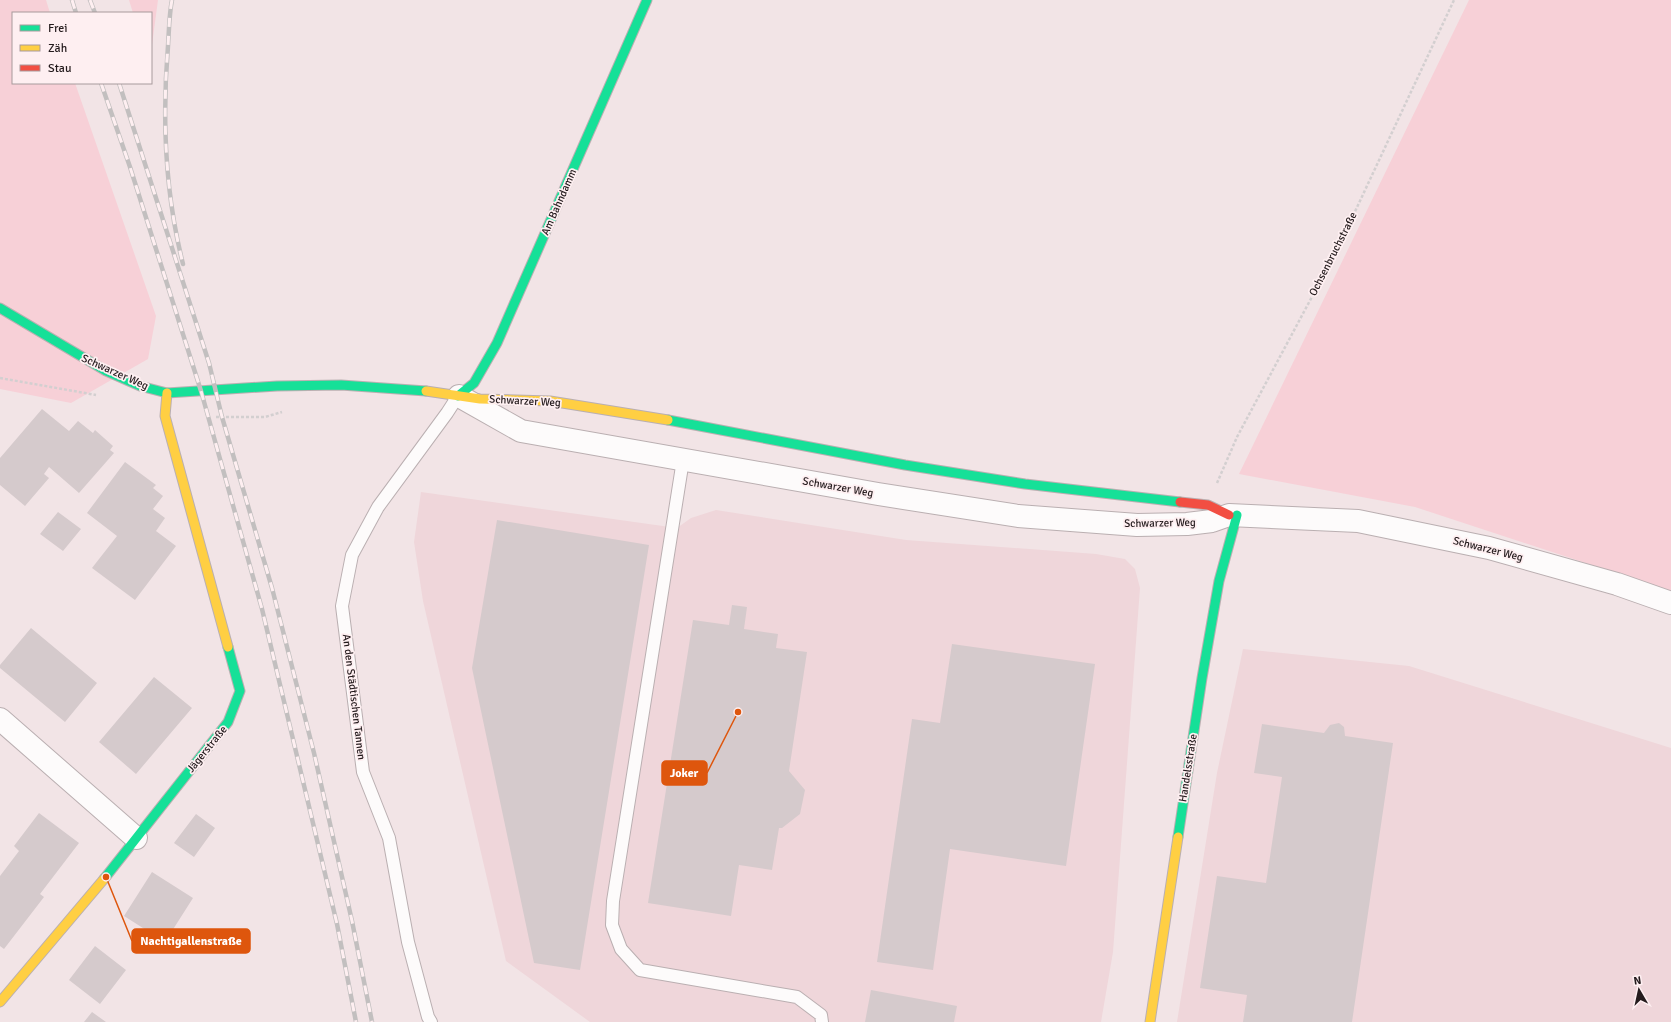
<svg xmlns="http://www.w3.org/2000/svg" width="1671" height="1022" viewBox="0 0 1671 1022" font-family="Signika,sans-serif">
  <style>
    .built { fill: #efd6da }
    .green { fill: #f7d0d7 }
    .building { fill: #d5cacc }
    .lines { fill: none; stroke-linecap: round; stroke-linejoin: round }
    .lane-casing { stroke: #baafb1; stroke-width: 14 }
    .street-casing { stroke: #baafb1; stroke-width: 24 }
    .fast-casing { stroke: #baafb1; stroke-width: 11 }
    .slow-casing { stroke: #baafb1; stroke-width: 11 }
    .jam-casing { stroke: #baafb1; stroke-width: 11 }
    .path { stroke: #d3cfd0; stroke-width: 2.5; stroke-dasharray: 3 2; stroke-linecap: butt }
    .lane { stroke: #fdfbfb; stroke-width: 12 }
    .street { stroke: #fdfbfb; stroke-width: 22 }
    .fast { stroke: #16e098; stroke-width: 9 }
    .slow { stroke: #ffcf43; stroke-width: 9 }
    .jam { stroke: #f24e42; stroke-width: 9 }
    .rail-casing { stroke: #c2bfbf; stroke-width: 4.5 }
    .rail { stroke: #feeff1; stroke-width: 3; stroke-dasharray: 9; stroke-linecap: butt }
    .labels { text-anchor: middle; dominant-baseline: central; stroke-width: 3.5; stroke-linejoin: round; paint-order: stroke }
    .street-label { font-size: 11px; fill: #241b1d; stroke: #feeff1 }
    .leader { fill: none; stroke: #de560d; stroke-width: 1.5 }
    .callout-dot { fill: #de560d; stroke: #feeff1; stroke-width: 1.5 }
    .callout { fill: #de560d; stroke: #de560d; stroke-width: 1.5 }
    .callout-label { font-size: 12px; text-anchor: middle; font-weight: bold; fill: #fff }
  </style>
  <rect width="100%" height="100%" fill="#f2e4e6"/>
  <path class="built" d="M421,492l256,36 14,-10 25,-8 190,30 190,14 29,5 10,10 5,19 -27,364 -12,70h-511l-84,-61 -83,-360 -9,-59z
    M1243,649l166,17 262,82v274h-494l40,-249z"/>
  <path class="green" d="M0,0h46l4,13h-37v70h62l81,233 -8,43 -77,44 -71,-14z
    M129,0h29l-7,52v-39h-18z
    M1469,0h202v591l-256,-84 -176,-33z"/>
  <path class="building" d="M42,409l27,22 9,-10 15,12 2,-3 18,16 -3,4 4,3 -35,40 -30,-26 -5,7 5,4 -24,28 -25,-21v-27z
    M125,462l31,23 -3,3 10,8 -10,13 12,9 -9,13 20,15 -41,54 -43,-32 25,-32 -30,-23z
    M58,512l23,17 -18,22 -23,-17z
    M497,520l152,25 -69,425 -46,-7 -62,-295z
    M732,605l15,2 -3,22 34,5 -2,14 31,4 -18,119 16,19 -5,24 -18,14h-3l-7,42 -33,-5 -8,51 -83,-13 45,-283 36,5z
    M31,628l66,55 -32,39 -65,-54v-3z
    M952,644l143,20 -29,202 -116,-17 -17,121 -56,-8 35,-243 28,4z
    M154,677l38,31 -56,66 -37,-32z
    M1339,723l5,4 1,9 48,7 -41,279h-109l4,-27 -47,-7 17,-112 49,7 16,-106 -28,-4 8,-49 62,9 6,-8z
    M39,813l40,30 -39,51 4,3 -40,52 -4,-3v-70l19,-25 -5,-5z
    M196,814l19,14 -21,29 -20,-14z
    M152,872l41,26 -28,44 -41,-26z
    M95,946l31,24 -26,34 -31,-24z
    M871,990l86,16 -3,16h-89z
    M92,1012l14,10h-22z"/>
  <g class="lines">
    <g class="lane-casing">
      <path id="lane" d="M683,460l-70,441 -1,24 9,24 19,21 157,27 24,18 1,7
        M431,1022l-3,-5 -20,-75 -19,-104 -26,-66 -21,-166 10,-51 26,-48 69,-94 11,-17"/>
    </g>
    <g class="street-casing">
      <path id="street" d="M459,396l62,35 357,63 140,22 119,9 50,-1 25,-3 17,-6 129,6 131,27 128,36 54,19
        M0,719l136,119"/>
    </g>
    <g class="fast-casing">
      <path id="fast" d="M0,308l106,63 34,15 27,7 110,-7 64,-1 85,6
        M458,396l16,-13 23,-40 150,-343
        M668,420l237,45 120,19 155,18
        M1178,837l24,-159 17,-97 18,-66
        M104,879l124,-157 12,-31 -12,-44"/>
    </g>
    <g class="slow-casing">
      <path id="slow" d="M426,391l54,8 70,2 118,19
        M167,393l-2,23 63,231
        M0,1002l104,-123
        M1150,1022l28,-185"/>
    </g>
    <g class="jam-casing">
      <path id="jam" d="M1180,502l28,3 21,10"/>
    </g>
    <path class="path" d="M0,378l96,17
      M216,417h49l17,-5
      M1217,483l20,-46 100,-187 117,-250"/>
    <use href="#lane" class="lane"/>
    <use href="#street" class="street"/>
    <use href="#fast" class="fast"/>
    <use href="#slow" class="slow"/>
    <use href="#jam" class="jam"/>
    <g class="rail-casing">
      <path id="rail" d="M72,0l4,13
        M90,0l5,13
        M172,0c-3,15 -3,31 -4,46 -6,72 -3,147 15,218
        M101,83l29,84 71,224 61,218 75,315 19,98
        M119,83l90,280 13,54 50,171 42,165 38,168 20,101"/>
    </g>
    <use href="#rail" class="rail"/>
  </g>
  <g class="labels">
    <g class="street-label">
      <text transform="translate(559 202) rotate(-66)">Am Bahndamm</text>
      <text transform="translate(1333 254) rotate(-63)">Ochsenbruchstraße</text>
      <text transform="translate(115 372) rotate(24)">Schwarzer Weg</text>
      <text transform="translate(525 401) rotate(3)">Schwarzer Weg</text>
      <text transform="translate(838 487) rotate(10)">Schwarzer Weg</text>
      <text transform="translate(1160 523) rotate(-1)">Schwarzer Weg</text>
      <text transform="translate(1488 549) rotate(14)">Schwarzer Weg</text>
      <text transform="translate(354 697) rotate(83)">An den Städtischen Tannen</text>
      <text transform="translate(207 749) rotate(-51)">Jägerstraße</text>
      <text transform="translate(1188 768) rotate(-81)">Handelsstraße</text>
    </g>
  </g>
  <path class="leader" d="M738 712L707 773M106 877L132 941"/>
  <g class="callout-dot">
    <circle cx="738" cy="712" r="4"/>
    <circle cx="106" cy="877" r="4"/>
  </g>
  <g class="callout">
    <rect x="662" y="761" width="45" height="24" rx="4"/>
    <rect x="132" y="929" width="118" height="24" rx="4"/>
  </g>
  <g class="callout-label">
    <text x="684" y="777">Joker</text>
    <text x="191" y="945">Nachtigallenstraße</text>
  </g>
  <rect x="12" y="12" width="140" height="72" fill="#feeff1" stroke="#a79a9c"/>
  <rect x="20" y="25" width="20" height="6" fill="#16e098" stroke="#a79a9c"/>
  <text x="48" y="32" font-size="12" fill="#241b1d">Frei</text>
  <rect x="20" y="45" width="20" height="6" fill="#ffcf43" stroke="#a79a9c"/>
  <text x="48" y="52" font-size="12" fill="#241b1d">Zäh</text>
  <rect x="20" y="65" width="20" height="6" fill="#f24e42" stroke="#a79a9c"/>
  <text x="48" y="72" font-size="12" fill="#241b1d">Stau</text>
  <g transform="translate(1639 990) rotate(351)" stroke="#feeff1" stroke-width="3" paint-order="stroke">
  <path d="M0-3L7 15L0 10L-7 15Z" fill="#241b1d"/>
  <text y="-6" font-size="11" font-weight="bold" text-anchor="middle" fill="#241b1d">N</text>
  </g>
</svg>
